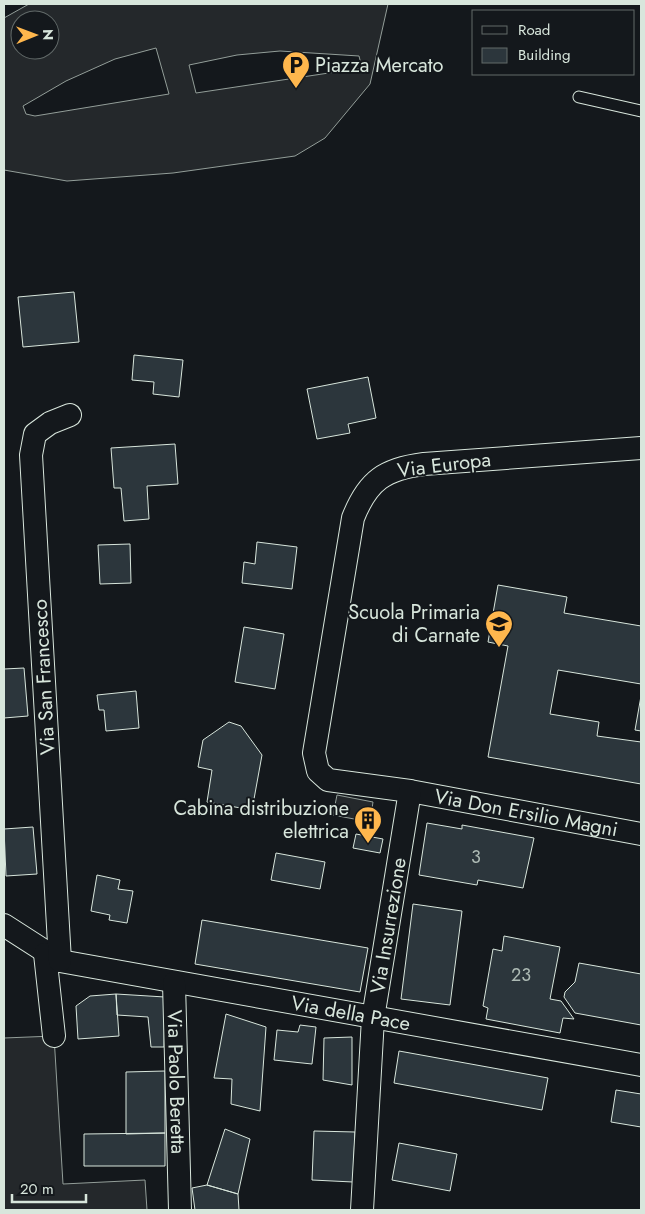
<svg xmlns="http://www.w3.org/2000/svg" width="645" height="1214" viewBox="0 0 645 1214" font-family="Jost,sans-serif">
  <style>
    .parking { fill: #24282b; stroke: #939e99; fill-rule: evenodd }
    .building { fill: #2c363c; stroke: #d8e6dc }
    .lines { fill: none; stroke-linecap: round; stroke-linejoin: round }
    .lane-casing { stroke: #d8e6dc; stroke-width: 13 }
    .street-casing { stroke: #d8e6dc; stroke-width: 24 }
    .lane { stroke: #14181c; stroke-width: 11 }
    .street { stroke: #14181c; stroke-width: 22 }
    .labels { text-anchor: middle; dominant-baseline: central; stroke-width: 4; stroke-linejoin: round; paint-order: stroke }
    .number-label { font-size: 18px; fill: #adbab4 }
    .poi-label { font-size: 20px; fill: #d8e6dc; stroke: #14181c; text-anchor: end }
    .street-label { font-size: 20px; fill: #d8e6dc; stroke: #14181c }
  </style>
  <rect width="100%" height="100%" fill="#14181c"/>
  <path class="parking" d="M29,4h359l-18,80 -45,54 -30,18 -122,17 -106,8 -63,-11v-152zM20,20h30v30h-30zM156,48l13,46 -134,22 -9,-2 -3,-8 43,-25 49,-22zM280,51l79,5 3,12 -166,25 -7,-28 48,-10z
    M337,795l36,7 -3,20 -37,-7z
    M54,1036l9,148 82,-4 2,30h-143v-172z"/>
  <path class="building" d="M74,292l5,50 -56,5 -5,-50z
    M134,355l49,5 -4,37 -26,-3 1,-12 -22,-2z
    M368,377l8,41 -28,6 2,9 -33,6 -10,-50z
    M175,444l3,40 -31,2 2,33 -25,2 -3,-33h-7l-3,-40z
    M257,542l40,5 -5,42 -50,-6 2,-21 11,2z
    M130,544l1,39 -31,1 -2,-39z
    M498,585l69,12 -3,16 77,13v58l-83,-14 -8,44 49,8 -2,14 44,6v42l-153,-27 20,-111 -20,-4z
    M244,627l40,7 -9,55 -40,-7z
    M24,668l4,48 -24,2v-49z
    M136,691l3,37 -33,3 -2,-21h-5l-2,-15z
    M641,696v35l-6,-1z
    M229,722l12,4 21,29 -10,55 -45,-8 5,-32 -14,-3 5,-27z
    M427,823l35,6v-4l72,13 -11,50 -45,-8 -1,5 -58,-10z
    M33,827l4,47 -31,2 -2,-47z
    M356,834l27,5 -3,14 -27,-5z
    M276,853l49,9 -5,27 -49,-9z
    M97,875l23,5 -2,9 15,2 -6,32 -18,-3 1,-5 -19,-4z
    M413,904l49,7 -12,94 -49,-6z
    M202,920l166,28 -8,44 -165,-28z
    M504,936l56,11 -10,52 11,2 13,18 -11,-1 -3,15 -74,-14 2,-11 -5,-2 10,-57 9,2z
    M579,963l62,11v51l-66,-12 -11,-16 1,-5 10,-10z
    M116,994l49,3 -1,50h-13l-3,-30 -31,-2z
    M116,994l3,42 -41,3 -2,-33 14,-10z
    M226,1014l40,13 -6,84 -29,-7 1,-25 -18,-1z
    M300,1025l16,2 -4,37 -38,-4 3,-30 21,2z
    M352,1037v48l-29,-5 1,-42z
    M399,1051l149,27 -6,32 -148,-27z
    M165,1071v62l-39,1v-62z
    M616,1090l25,4v33l-30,-5z
    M225,1129l25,10 -12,55 -31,-9z
    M314,1131l41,1 -2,50 -41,-2z
    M165,1133v33h-81v-32z
    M399,1143l58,11 -7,37 -58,-11z
    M207,1185l31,9 1,16h-44l-3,-22z"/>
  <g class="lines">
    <g class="lane-casing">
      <path id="lane" d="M579,97l62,14"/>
    </g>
    <g class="street-casing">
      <g id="street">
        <path id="s1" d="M641,448l-217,16c-39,5 -56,16 -71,54l-39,235 4,18 10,9 82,11 231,43"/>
        <path id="s2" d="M4,925l56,36 581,104"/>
        <path d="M45,954l9,82"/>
        <path d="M60,961l-29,-506 4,-21 15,-11 20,-8"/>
        <path id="s3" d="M174,983l6,227"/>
        <path id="s4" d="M362,1210l11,-192 37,-227"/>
      </g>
    </g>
    <use href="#lane" class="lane"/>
    <use href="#street" class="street"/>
  </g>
  <defs>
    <g id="parking-pin" transform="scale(1.4375)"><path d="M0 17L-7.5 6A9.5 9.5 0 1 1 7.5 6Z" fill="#ffb74d" stroke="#14181c"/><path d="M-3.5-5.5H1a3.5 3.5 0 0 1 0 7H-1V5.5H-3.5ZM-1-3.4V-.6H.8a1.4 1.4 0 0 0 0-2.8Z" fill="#111"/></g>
    <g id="school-pin" transform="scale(1.4375)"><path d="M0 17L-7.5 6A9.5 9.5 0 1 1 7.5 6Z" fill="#ffb74d" stroke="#14181c"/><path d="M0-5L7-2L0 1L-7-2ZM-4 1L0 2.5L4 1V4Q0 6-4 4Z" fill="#111"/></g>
    <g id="building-pin" transform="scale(1.4375)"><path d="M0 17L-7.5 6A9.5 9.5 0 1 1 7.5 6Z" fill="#ffb74d" stroke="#14181c"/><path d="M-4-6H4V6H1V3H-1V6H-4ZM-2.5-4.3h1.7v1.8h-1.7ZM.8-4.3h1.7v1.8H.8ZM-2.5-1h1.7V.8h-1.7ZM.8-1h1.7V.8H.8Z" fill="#111"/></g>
  </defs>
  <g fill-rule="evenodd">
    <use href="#parking-pin" x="296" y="65"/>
    <use href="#school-pin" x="499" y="624"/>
    <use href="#building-pin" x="368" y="820"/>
  </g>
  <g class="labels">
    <g class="number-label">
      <text x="476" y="857">3</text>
      <text x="521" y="975">23</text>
    </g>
    <g class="poi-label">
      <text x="315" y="65" text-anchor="start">Piazza Mercato</text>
      <text x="480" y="612">Scuola Primaria<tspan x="480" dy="23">di Carnate</tspan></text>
      <text x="349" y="808">Cabina distribuzione<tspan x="349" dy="23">elettrica</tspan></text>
    </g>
    <g class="street-label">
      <text transform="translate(444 465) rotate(-7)">Via Europa</text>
      <text transform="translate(44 677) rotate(-93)">Via San Francesco</text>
      <text stroke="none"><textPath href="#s1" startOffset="784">Via Don Ersilio Magni</textPath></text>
      <text stroke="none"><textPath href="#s4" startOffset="286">Via Insurrezione</textPath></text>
      <text stroke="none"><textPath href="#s2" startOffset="362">Via della Pace</textPath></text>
      <text stroke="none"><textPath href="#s3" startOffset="99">Via Paolo Beretta</textPath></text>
    </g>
  </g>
  <rect width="645" height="1214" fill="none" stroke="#d8e6dc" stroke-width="10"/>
  <rect x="472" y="10" width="162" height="65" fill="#14181c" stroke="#626a69"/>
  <rect x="482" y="26" width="25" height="8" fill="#14181c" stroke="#626a69"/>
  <text x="518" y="35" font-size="15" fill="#d8e6dc">Road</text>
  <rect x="482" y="48" width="25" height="15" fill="#2c363c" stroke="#626a69"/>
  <text x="518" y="60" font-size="15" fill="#d8e6dc">Building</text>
  <g transform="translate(35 35) rotate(89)"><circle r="24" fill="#14181c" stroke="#626a69"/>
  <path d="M0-4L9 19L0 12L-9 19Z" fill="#ffb74d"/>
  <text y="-8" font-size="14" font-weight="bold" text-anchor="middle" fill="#d8e6dc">N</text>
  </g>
  <path d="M12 1194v8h74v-8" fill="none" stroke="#d8e6dc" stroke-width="2.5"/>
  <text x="20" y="1194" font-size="15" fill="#d8e6dc" stroke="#14181c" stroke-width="4" paint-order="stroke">20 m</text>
</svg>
